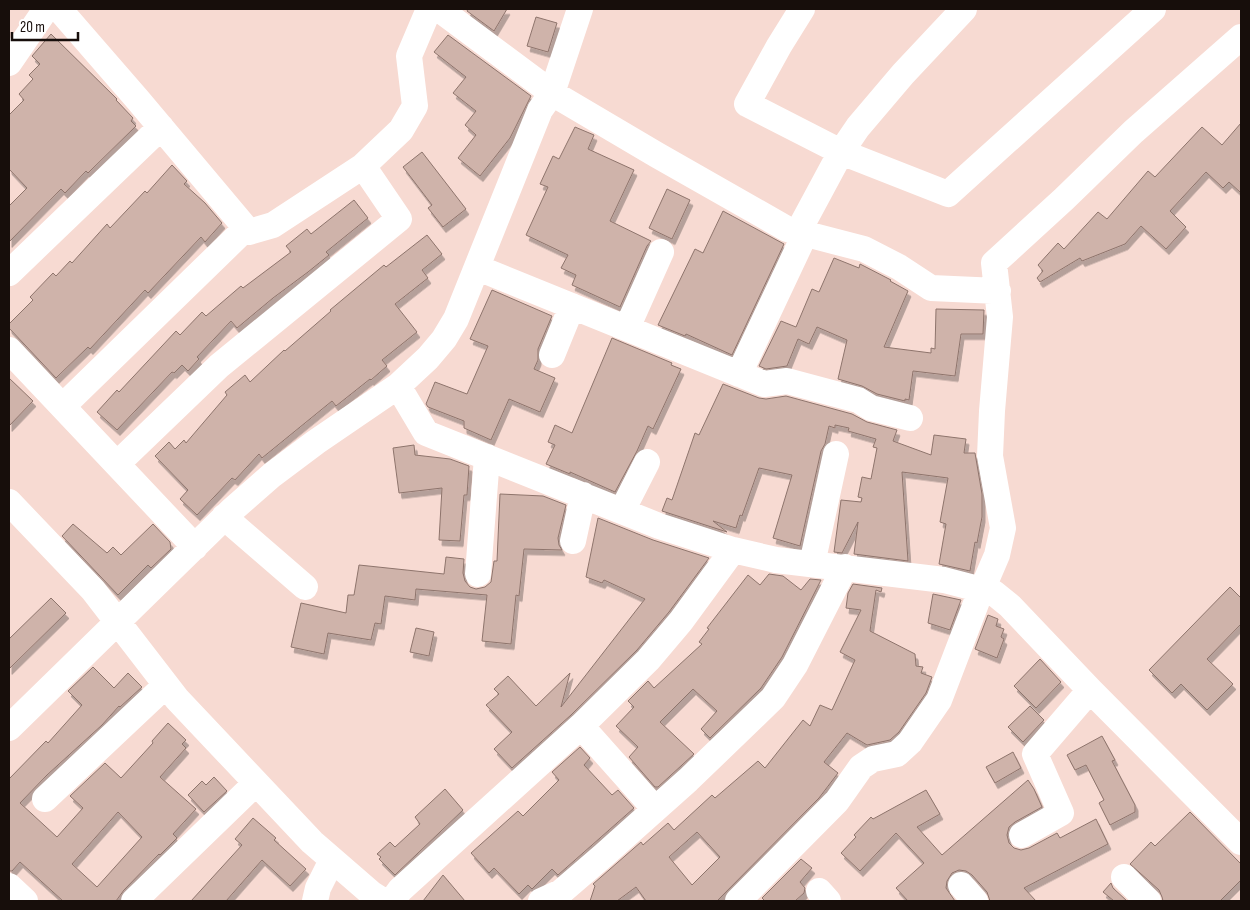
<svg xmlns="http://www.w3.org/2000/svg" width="1250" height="910" viewBox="0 0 1250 910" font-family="'Sofia Sans Condensed',sans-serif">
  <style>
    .building { fill: #cfb3aa; stroke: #8e746c; fill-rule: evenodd; filter: url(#shadow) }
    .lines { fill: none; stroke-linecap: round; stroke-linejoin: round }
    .minor { stroke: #fff; stroke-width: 26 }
  </style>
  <defs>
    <filter id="shadow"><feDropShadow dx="3" dy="5.5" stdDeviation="0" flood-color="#0004"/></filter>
  </defs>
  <rect width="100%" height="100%" fill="#f7dad2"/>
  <path class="building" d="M468,9h39l-13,22 -27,-20z
    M536,17l21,6 -9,29 -21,-6z
    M51,34l66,65 -1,1 17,18 -2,3 5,5 -48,47 -2,-2 -21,22 -4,-4 -52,53v-36l18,-18 -18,-19v-54l15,-15 -5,-6 14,-15 -4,-4 11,-11 -8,-8z
    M448,35l83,61 -21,42 -30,38 -22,-18 18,-23 -11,-10 11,-14 -23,-18 13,-16 -32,-25z
    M1241,123v70l-12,-11 -6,6 -17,-16 -36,39 16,16 -20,22 -25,-23 -16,18 -43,17 -2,-3 -40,24 -3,-4 6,-7 -5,-6 20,-22 6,6 34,-37 9,7 41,-48 7,6 47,-50 20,18z
    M575,127l19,8 -6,14 46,21 -24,51 41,20 -4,5 -27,61 -48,-22 4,-10 -15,-7 7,-13 -42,-20 22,-48 -8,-3 13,-28 6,3z
    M422,152l44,57 -23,18 -15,-19 4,-3 -29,-38z
    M172,165l15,16 -3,3 21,19 17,20 -17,19 -4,-5 -53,56 -3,-3 -55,59 -2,-2 -32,31 -47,-50v-4l24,-24 -3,-3 23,-24 3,3 14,-15 2,2 35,-39 3,4 35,-37 2,2z
    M667,189l23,11 -18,39 -23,-11z
    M354,200l14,18 -42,34 3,3 -21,17 -35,26 -36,30 -6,-7 -34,36 2,2 -11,12 -6,-6 -8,8 -2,-1 -55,58 -20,-18 20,-22 2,2 57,-61 4,4 22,-23 4,4 35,-30 2,2 48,-36 -5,-6 21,-17 4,5z
    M723,211l61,33 -52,111 -46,-21 -1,2 -27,-11 37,-76 8,4z
    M427,235l15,19 -20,16 6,8 -33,26 22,28 -35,28 5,6 -16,14 -1,-1 -34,27 -4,-5 -70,57 -3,-4 -24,26 -3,-2 -35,37 -17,-16 8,-9 -33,-34 14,-14 6,7 9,-9 2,3 41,-48 -2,-3 20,-17 5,7 34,-32 1,1 46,-40 -1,-1 54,-45 2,2z
    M834,258l25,10 1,-4 31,16 -1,1 18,10 -24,56 47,6v-5l4,1 1,-40 48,1 -1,24h-22l-6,42 -42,-5 -4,29 -4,-1v2l-28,-7 -15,-8 -24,-7 9,-39 -30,-13 -8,17 -11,-5 -11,27 -21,3 -7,-3 22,-45 15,6 16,-38 7,3z
    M492,290l60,26 -14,33v11l-4,9 21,9 -15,34 -31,-13 -18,41 -27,-12v-7l-36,-14 -2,-3 9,-22 32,12 21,-48 -18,-7z
    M612,338l60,25 -1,2 10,4 -28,60 -5,-3 -11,25 -22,41 -45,-20v2l-24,-10 9,-19 -7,-3 7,-17 17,8z
    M9,378l24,23 -24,25z
    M723,384l36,14 7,1 20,-3 66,18 15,8 30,8 -4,11 38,14 3,-20 32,4 -2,14h11l7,41v23l-5,26 -2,-1 -5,29 -31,-7 7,-40 -6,-2 8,-44 -46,-6 6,89 -54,-7 4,-32 -16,31 -8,-1 7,-52 20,2 1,-4 -4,-1 4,-20 9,2 6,-31 -4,-1 3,-8 -28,-8 1,-3 -14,-3v3l-6,-2 -4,18 -4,7 -21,95 -27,-8 19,-63 -33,-7 -17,48 -2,-1 -4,13 -23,-7 14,11 -65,-21 5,-13 5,2 23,-67 4,2z
    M414,445l1,10 35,4 19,7 -2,29h-3l-4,46 -21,-1 3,-52 -43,5 -6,-45z
    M500,494l43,2 23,9 -8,33 1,7 3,5 -38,-1 -5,47 -3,-1 -5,49 -29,-3 5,-46 -71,-6 -1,11 -30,-4 -4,28 -6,-1 -4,17 -43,-7 -4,21 -33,-7 10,-44 45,10 2,-18h6l5,-30 85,9 2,-17 18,2 -1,14 2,8 5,6 6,2 9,-2 6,-5 3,-21h3z
    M598,518l55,22 56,18 -40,54 -32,38 -66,65 -59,53 -18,-19 18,-17 -26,-27 13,-11 -5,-5 14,-13 28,30 34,-33 -9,34 84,-108 -41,-19 -2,3 -16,-6z
    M73,524l34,29 6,-6 8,8 32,-31 17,18 1,7 -20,19 -3,-3 -30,30 -56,-59z
    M769,574l14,2 18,14 9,-11 11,1 -39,77 -21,31 -51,50 -9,-9 16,-18 -24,-22 -33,33 34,32 -36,33h-3l-26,-30 9,-10 -22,-21 18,-19 -6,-6 20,-20 6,7 48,-44 -3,-2 10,-13 -2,-1 41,-53 12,10z
    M853,584l29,4 -1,4 -5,-2 -6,41 45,23 1,12 7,1 -2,6 11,4 -6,16 -27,39 -9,8 -23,5 -20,-12 -23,29 14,11 -19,25 -102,103h-71l-10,-14 -19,14h-27l5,-15 -2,-2 48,-42 2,3 25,-22 6,7 38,-35 3,3 43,-37 7,7 38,-48 7,6 10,-21 12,5 23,-50 -15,-8 21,-42 -15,-2 2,-15zM697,832l23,25 -28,28 -23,-28z
    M1230,587l11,11v26l-34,35 26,25 -26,26 -26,-26 -9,9 -23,-23z
    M933,594l28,6 -11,30 -22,-7z
    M51,598l15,15 -57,56v-30z
    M988,615l10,4 -2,7 8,3 -3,8 3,2 -7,19 -22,-9z
    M416,628l18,4 -5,24 -19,-4z
    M1040,659l21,23 -25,26 -22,-22z
    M93,667l21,21 14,-15 14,14 -22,20 -1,-1 -17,19 -55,50 -27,28 37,34 26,-29 -13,-12 35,-33 16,15 32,-35 -1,-2 16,-18 18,17 -4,4 4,4 -26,29 36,32 -23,25 4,4 -17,17 -1,-1 -35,36 -8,11h-53l-43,-39 -8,9h-3v-92l37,-38 2,2 34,-38 -14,-14zM118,812l24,25 -45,50 -25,-23z
    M1030,706l14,14 -21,22 -15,-15z
    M1102,736l13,24 -3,1 23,44v7l-25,13 -11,-22 5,-3 -18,-35 -11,5 -8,-15z
    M580,747l10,11 -6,7 28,30 6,-5 16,18 -76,67 -6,-6 -20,20 -4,-4 -9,9 -25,-26 -5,5 -18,-20 47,-42 5,5 36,-36 -7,-8z
    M1013,752l8,16 -26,15 -9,-16z
    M214,777l13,14 -23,21 -16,-17 14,-14 4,4z
    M1028,780l6,9 8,18 -27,15 -6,5 -2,8 2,8 5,5 7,2 8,-2 28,-15 3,5 36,-19 12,25 -84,44 12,13h-46l-3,-9 -15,-17 -6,-4 -7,-1 -7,3 -5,8 -1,7 9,13h-47l-12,-13 28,-25 -28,-30 -36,38 -19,-18 15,-16 -2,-2 17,-18 2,2 53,-29 14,24 -23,13 25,28z
    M445,789l18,21 -68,65 -16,-16 2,-2 -4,-3 13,-12 5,5 25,-23 -5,-7z
    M1190,812l51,52v16l-21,21h-57l-1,-4 -3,-7 -29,-26 21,-22 4,4z
    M253,818l23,20 -2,2 32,29 -16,17 -28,-26 -36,41h-35l51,-56 -7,-6z
    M801,859l11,9 -12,14 5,6 -1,5 -9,8h-30l-3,-3z
    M443,875l22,26h-42z
    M1111,883l2,5 14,13h-13l-11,-9z"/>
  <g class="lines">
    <path class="minor" d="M59,9l79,91 111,132 24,-7 90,-59 38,-36 14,-24 -6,-50 20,-47
      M439,9l113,84 105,62 130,74 77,20 35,18 32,21 67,3
      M802,9l-23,37 -32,58 94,48 107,42 205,-185
      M9,63l37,-54
      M798,232l43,-80 17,-25 45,-53 61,-65
      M478,268l286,116 23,-3 71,19 13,8 39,10
      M9,273l152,-146
      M627,328l34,-76
      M9,350l186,197
      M552,355l20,-49
      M739,374l66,-140
      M398,386l28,47 233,93 74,24 43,10 168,20 50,13 16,13 80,84 151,152
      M63,406l183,-178
      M117,464l102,-98 180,-147 -36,-53
      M9,502l84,88 84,109 51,54 84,89 60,52 11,7
      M622,511l25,-49
      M224,517l81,70
      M573,541l10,-46
      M812,564l24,-110
      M478,574l9,-117
      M581,726l74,83
      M9,728l223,-218 40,-35 44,-33 82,-56 30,-28 16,-19 12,-20 84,-209 12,-17 28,-84
      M45,799l121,-114
      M1022,835l39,-22 -26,-59 55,-64
      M1124,877l24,24
      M961,885l14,16
      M9,886l16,15
      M819,891l9,10
      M134,901l122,-118
      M315,901l3,-13 14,-28
      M392,901l8,-11 181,-164 67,-66 33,-39 52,-71
      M541,901l20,-9 43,-37 84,-75 85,-82 22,-33 50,-98
      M738,901l99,-100 24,-34 12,-8 24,-5 13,-12 29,-42 41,-107 2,-3 15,-35 6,-27 -13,-72 2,-45 8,-94 -6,-54 70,-64 69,-67 108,-95"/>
  </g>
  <rect width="1250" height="910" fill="none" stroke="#170e0b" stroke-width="20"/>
  <path d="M12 32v8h66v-8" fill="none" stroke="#170e0b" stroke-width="2.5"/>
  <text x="20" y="32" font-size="15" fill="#170e0b" stroke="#ffffff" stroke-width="4" paint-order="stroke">20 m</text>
</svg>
